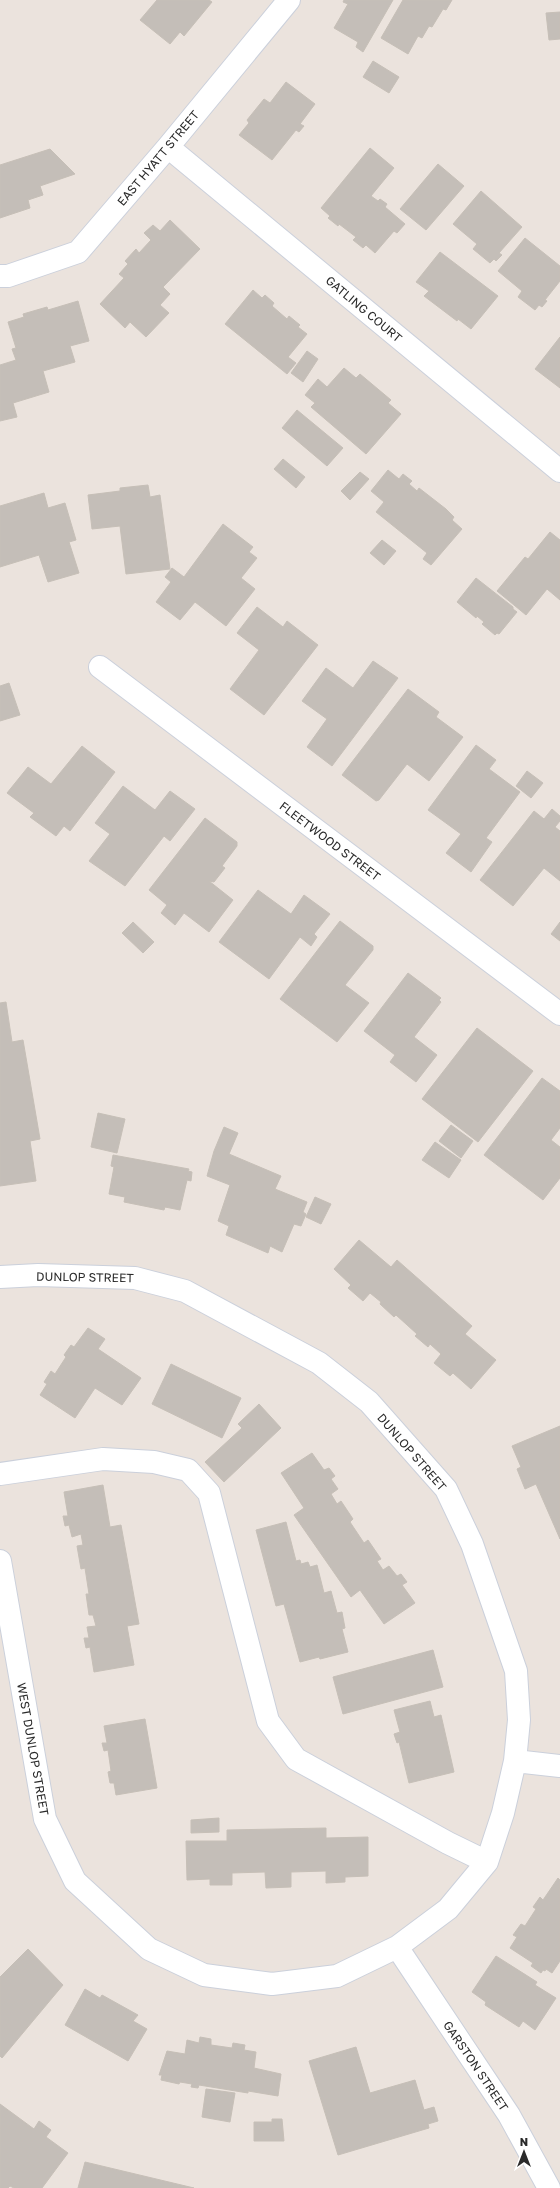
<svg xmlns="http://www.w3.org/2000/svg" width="560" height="2188" viewBox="0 0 560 2188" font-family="'Golos Text',sans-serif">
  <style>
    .building { fill: #c4beb8; stroke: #c6bfb7 }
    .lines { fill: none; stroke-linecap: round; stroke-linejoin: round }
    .minor-casing { stroke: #cbd0db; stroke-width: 24 }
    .minor { stroke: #fff; stroke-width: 22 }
    .labels { text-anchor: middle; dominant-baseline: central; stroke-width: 3.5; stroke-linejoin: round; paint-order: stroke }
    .street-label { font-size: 12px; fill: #2a2a2a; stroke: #fff }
  </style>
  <rect width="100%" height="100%" fill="#ebe3dd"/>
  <path class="building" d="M157,0h52l3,2 -28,34 -4,-4 -10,12 -30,-24z
    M344,0h49l-30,52 -7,-5 2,-5 -24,-14 14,-24 -5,-2z
    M403,0h49l-6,10 -3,-1 -11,18 -3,-1 -7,12 -4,-2 -10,18 -27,-16z
    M560,12v27l-11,1 -3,-27z
    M373,61l26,16 -10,16 -26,-16z
    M286,82l29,22 -15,20 4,2 -5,6 -3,-2 -24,30 -33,-25 10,-12 -2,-3 17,-21 6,4z
    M370,148l24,20 -23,28 7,5 2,-2 7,5 -2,3 20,17 -8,9 -3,-2 -19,22 -9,-8 -3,3 -10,-8 3,-3 -17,-13 -1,2 -10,-8 2,-2 -9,-8z
    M50,149l25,25 -35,12 3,9 -15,5 2,8 -30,10v-53z
    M438,164l26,22 -38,44 -26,-21z
    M481,191l41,36 -23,26 3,2 -6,6 -2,-2 -4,4 -17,-14 4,-5 -24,-20z
    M170,220l30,29 -37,38 7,7 -10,11 9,8 -23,24 -16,-15 -5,6 -25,-24 24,-26 -5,-4 9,-10 -3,-3 11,-12 3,4 12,-13 -7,-7 9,-8 7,6z
    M525,238l35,28v15l-15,19 2,1 -5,6 -3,-2 -4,5 -17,-13 4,-6 -24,-20z
    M440,252l58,44 -27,33 -13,-10 -1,2 -33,-25 5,-5 -13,-9z
    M253,290l9,8 3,-3 9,8 -2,3 15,13 2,-3 11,9 -2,2 9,7 -19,23 8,6 -9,11 -62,-50z
    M78,301l11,40 -19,5 5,16 -32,9 6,21 -36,11 4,14 -17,4v-56l16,-5 -4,-11 4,-1 -8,-26 16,-5 -1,-3 24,-7 1,3z
    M560,337v51l-25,-19z
    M307,351l11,8 -15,23 -12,-9z
    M344,368l12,10 4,-4 31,26 -3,3 13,11 -35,40 -55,-47 4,-4 -10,-8 13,-16 9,8z
    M297,410l46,38 -16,18 -45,-38z
    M283,459l22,18 -9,11 -22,-19z
    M388,470l11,9 4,-5 9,7 -3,3 8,7 2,-3 27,21 8,8 -2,3 10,9 -31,36 -8,-6 4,-6 -51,-41 8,-10 -13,-11z
    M360,472l9,7 -19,21 -9,-9z
    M148,485l2,12 10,-2 10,74 -44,5 -6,-48 -28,3 -4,-34 32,-4v-3z
    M44,493l4,15 17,-5 11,37 -7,2 10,31 -31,9 -9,-27 -39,12v-61z
    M223,524l30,23 -4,5 8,6 -16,20 14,11 -29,37 -31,-24 -15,18 -24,-18 15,-20 -6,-5 7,-9 12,9z
    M550,532l10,8v60l-13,-11 -21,26 -29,-24 28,-34 3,2z
    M382,540l14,11 -12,14 -14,-12z
    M476,578l37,29v2l4,3 -18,22 -2,-1 -2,2 -13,-11 2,-2 -7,-6 -1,2 -19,-16z
    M257,607l26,20 4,-6 31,24 -54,70 -34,-26 29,-39 -22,-17z
    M373,661l25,17 -66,88 -25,-19 20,-28 -25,-18 24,-33 27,20z
    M9,683l11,32 -20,6v-35z
    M408,689l31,23 -3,5 27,20 -34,44 -22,-17 -28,36 -3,1 -34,-26z
    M476,745l20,15 -7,9 31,23 -34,46 6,4 -21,30 -25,-19 15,-19 -33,-24z
    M82,746l33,26 -45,59 -6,-5 -8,10 -26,-19 4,-4 -27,-20 21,-26 23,17z
    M527,771l16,12 -12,15 -15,-12z
    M123,786l32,24 15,-19 25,18 -25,32 -6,-5 -39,50 -36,-25 21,-27 -15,-11z
    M552,809l8,7v5l-5,6 5,4v50l-16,-13 -31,38 -33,-26 54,-69 10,8z
    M205,818l32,24v4l-15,20 3,2 -11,14 -5,-1 24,19 -24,32 -25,-19 -9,12 -14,-12 6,-8 -18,-15z
    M258,890l33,24 13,-19 26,19 -16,20 3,3 -6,9 -11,-9 -31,42 -50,-37z
    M340,921l33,25v4l-28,35 24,18 -32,39 -57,-43z
    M133,922l21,20 -11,11 -21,-20z
    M560,922v19l-9,-7z
    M408,973l33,25 -2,2 2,2 -27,35 23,18 -21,27 -26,-20 5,-7 -31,-24z
    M6,1002l6,40 11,-2 17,99 -10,2 6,40 -36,5v-183z
    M477,1028l56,43 -55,71 -56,-43z
    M542,1078l18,13v37l-9,12 9,7v31l-17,22 -59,-45z
    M98,1113l27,6 -8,34 -26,-6z
    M451,1125l22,16 -12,17 -22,-17z
    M224,1127l14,6 -9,21 52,22 -6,13 32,13 -4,10 3,2 -5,12 -7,-2 -12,28 -12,-6 -2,7 -42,-18 3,-9 -11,-5 12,-36 -23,-9 7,-25z
    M435,1142l26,18 -12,18 -27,-18z
    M113,1155l76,14 -1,2 4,1 -1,9 -4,-1 -7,30 -15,-3 -1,3 -40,-8 1,-5 -16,-3 5,-27 -3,-1z
    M315,1197l16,7 -10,20 -15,-7z
    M359,1240l32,27 6,-7 75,66 -7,8 31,26 -25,29 -18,-16 -3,3 -16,-13 7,-9 -11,-10 -2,3 -13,-11 2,-2 -21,-19 -2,2 -14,-13 1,-2 -11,-9 -7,8 -15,-13 3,-3 -17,-16z
    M88,1328l17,11 -7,10 43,29 -19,27 -27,-17 -20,30 -35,-23 7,-11 -3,-2 7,-11 4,3 11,-17 -2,-2 7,-10 3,2z
    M171,1364l70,34 -19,40 -70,-34z
    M259,1404l22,24 -57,54 -19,-20 37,-34 -4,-4z
    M560,1426v113l-24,-55 -11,5 -8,-20 4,-2 -9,-21z
    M312,1453l12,17 5,-2 6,8 -4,3 7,10 -7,5 6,10 4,-3 12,18 -3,3 14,21 4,-3 13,19 -4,2 6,9 6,-4 8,10 4,-2 6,8 -5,3 13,18 -31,21 -24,-34 -9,7 -57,-82 10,-7 -23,-35z
    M103,1485l7,42 11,-2 18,99 -12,2 7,39 -40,7 -4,-25 -4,1 -2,-10h5l-2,-11 9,-1 -3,-11h-4l-3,-21h3l-4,-26 -4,1 -4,-23 6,-1 -2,-11 -9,3 -3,-12 -4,1 -2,-10h5l-4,-24z
    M286,1522l10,39 4,-1 1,4 7,-2 2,5 7,-2 7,28 7,-2 6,22 5,-1 3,16 -3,1 6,23 -28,7 -1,-2 -19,5 -16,-58 -8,2 -20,-76z
    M433,1650l10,37 -100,27 -10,-37z
    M430,1701l4,16 7,-2 13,57 -45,11 -10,-41 -2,1 -3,-9 6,-2 -6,-22z
    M145,1719l12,69 -41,7 -2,-12h-4l-2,-11 3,-1 -3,-21 -4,1 -2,-8h5l-3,-17z
    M219,1818v14l-28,1v-13z
    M326,1828v10l42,-1v39l-23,1v5l-19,1v-12l-35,1v15l-25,1 -1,-16 -33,1v12h-22v-6l-23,1 -1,-39h41v-11z
    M558,1878l2,2v81l-8,12 -6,-4 -1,2 -2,-1 -2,3 -10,-7 2,-3 -23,-15 7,-11 -4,-2 8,-11 4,2 11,-17 -3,-2 7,-10 3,3z
    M28,1949l35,36 -61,73 -2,-2v-79z
    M496,1956l41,26 -2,3 21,13 -21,32 -12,-9 -4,6 -34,-22 1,-3 -14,-10z
    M85,1989l15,9 2,-3 36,20 -5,6 14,8 -19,32 -63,-36z
    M200,2037l11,2v6l21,3 1,-5 12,2 -1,5 12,2 -2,16 27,6 -3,22 -30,-5v2l-49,-8 -1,3 -7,-1 1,-3 -12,-2 -1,2 -18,-4 1,-5h-3l8,-24 18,3 2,-14 12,3z
    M356,2047l14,46 45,-13 9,30 10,-3 4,14 -10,3 1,4 -91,27 -29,-94z
    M206,2089l29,4 -5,29 -28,-5z
    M0,2104l34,25 5,-8 12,9 -5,7 22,16 -26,35h-28l-4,-2 -2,2h-8z
    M272,2119h10l2,22h-30v-19h18z
    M85,2162l109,26h-116z"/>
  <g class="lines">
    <g class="minor-casing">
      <path id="minor" d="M168,147l392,324
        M0,276h8l70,-24 90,-105 121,-147
        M100,667l460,347
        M0,1277l38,-2 97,3 50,13 134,72 50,39 77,87 26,55 44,127 3,49 -4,41 -12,52 -16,49 -39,47 -51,38 -60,29 -65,8 -68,-9 -55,-26 -74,-68 -30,-62 -45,-258
        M0,1474l103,-15 51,3 34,8 21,23 59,228 28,38 152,84 39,19
        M515,1761l45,5
        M397,1947l112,168 40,73"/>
    </g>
    <use href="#minor" class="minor"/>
  </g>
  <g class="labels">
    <g class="street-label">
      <text transform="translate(158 158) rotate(-50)">EAST HYATT STREET</text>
      <text transform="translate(364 309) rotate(40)">GATLING COURT</text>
      <text transform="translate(330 841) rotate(37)">FLEETWOOD STREET</text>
      <text transform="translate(85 1277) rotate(1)">DUNLOP STREET</text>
      <text transform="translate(412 1452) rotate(49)">DUNLOP STREET</text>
      <text transform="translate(33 1749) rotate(80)">WEST DUNLOP STREET</text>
      <text transform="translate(476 2066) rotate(56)">GARSTON STREET</text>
    </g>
  </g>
  <g transform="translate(524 2152)" stroke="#ffffff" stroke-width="3" paint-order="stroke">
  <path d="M0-3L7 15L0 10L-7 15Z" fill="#2a2a2a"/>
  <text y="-6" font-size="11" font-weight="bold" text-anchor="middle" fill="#2a2a2a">N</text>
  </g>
</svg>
